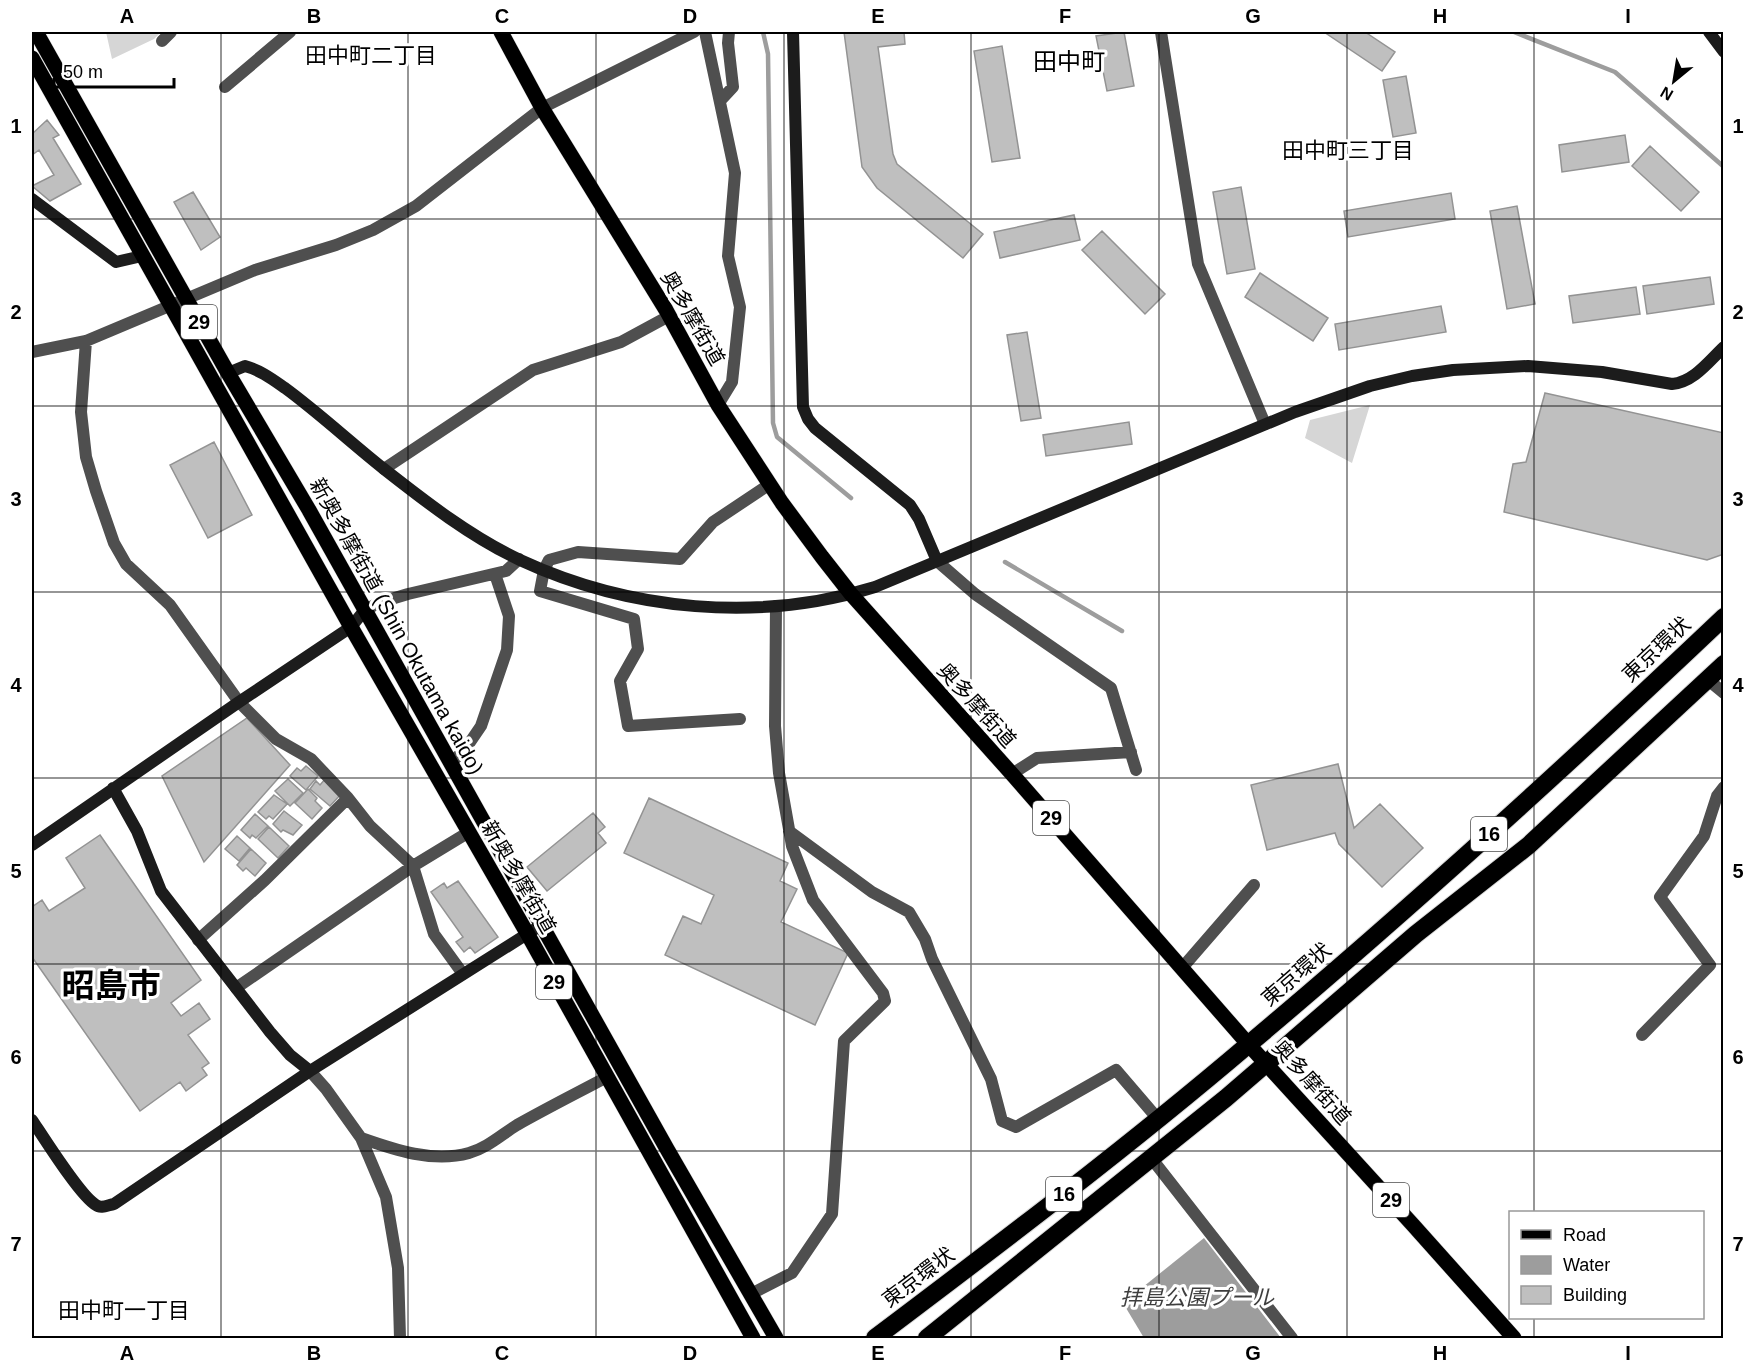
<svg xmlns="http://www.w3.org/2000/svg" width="1755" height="1370" viewBox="0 0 1755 1370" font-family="Helvetica,'Noto Sans JP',sans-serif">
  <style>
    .green { fill: #d6d6d6 }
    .water { fill: #9d9d9d }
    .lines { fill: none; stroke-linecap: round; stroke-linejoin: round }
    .stream { stroke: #9d9d9d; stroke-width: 4.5 }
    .building { fill: #bfbfbf; stroke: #939393; stroke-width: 1.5 }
    .primary-casing { stroke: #dbdbdb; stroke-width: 16 }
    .highway-casing { stroke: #dbdbdb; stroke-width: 20 }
    .street { stroke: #4f4f4f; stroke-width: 12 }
    .secondary { stroke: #1c1c1c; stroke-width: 12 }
    .primary { stroke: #000; stroke-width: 15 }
    .highway { stroke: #000; stroke-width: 18 }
    .grid { fill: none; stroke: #000; stroke-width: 1.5; stroke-opacity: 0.55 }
    .labels { text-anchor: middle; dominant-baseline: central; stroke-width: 6; stroke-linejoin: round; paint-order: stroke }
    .shield { fill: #fff; stroke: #4c4c4c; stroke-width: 1.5 }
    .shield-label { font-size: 20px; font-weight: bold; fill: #000 }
    .street-label { font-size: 21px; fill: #000; stroke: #fff }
    .neighbourhood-label { font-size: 22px; fill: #000; stroke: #fff }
    .water-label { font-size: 22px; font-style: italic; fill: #3e3e3e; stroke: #fff }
    .quarter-label { font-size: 24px; fill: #000; stroke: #fff }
    .town-label { font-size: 33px; font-weight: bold; fill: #000; stroke: #fff }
    .neatline { fill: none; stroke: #000; stroke-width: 2 }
    .grid-label { font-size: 20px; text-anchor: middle; font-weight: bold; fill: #000 }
  </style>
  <rect width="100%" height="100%" fill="#fff"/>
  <path class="green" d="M106,32h55l-7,7 -42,20z
    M1370,405l-18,58 -47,-25 5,-18z"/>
  <path class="water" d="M1204,1238l77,100h-137l-21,-35z"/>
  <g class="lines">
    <path class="stream" d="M763,32l5,22 5,369 4,14 74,61
      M1514,32l101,40 109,95
      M1005,562l117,69"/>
  </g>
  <path class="building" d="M844,32h60l1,12 -27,3 15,107 4,10 86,70 -20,24 -86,-70 -15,-21z
    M1124,32l10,54 -27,5 -11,-55z
    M1324,32h41l30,20 -13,19z
    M1002,46l18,112 -28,4 -18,-111z
    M1406,76l10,57 -23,4 -10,-57z
    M47,120l12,15 -6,3 28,46 -31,17 -18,-15 22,-11 -15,-25 -7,5v-21z
    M1625,135l4,27 -67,10 -3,-27z
    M1650,146l49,46 -18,19 -49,-45z
    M1241,187l14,82 -28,5 -14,-82z
    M193,192l27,45 -19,13 -27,-48z
    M1451,193l4,26 -107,18 -4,-26z
    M1517,206l18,98 -28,5 -17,-98z
    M1074,215l6,25 -80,18 -6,-26z
    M1102,231l63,63 -20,20 -63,-64z
    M1260,273l68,45 -15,23 -68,-44z
    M1710,277l4,27 -67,10 -4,-28z
    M1636,287l4,27 -67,9 -4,-27z
    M1441,306l5,26 -107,18 -4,-26z
    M1027,332l14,86 -20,3 -14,-86z
    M1545,393l179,40v121l-17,6 -203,-48 9,-48 13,-2z
    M1129,422l3,22 -86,12 -3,-21z
    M214,442l38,73 -44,23 -38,-73z
    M247,718l43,47 -86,97 -42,-86z
    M1338,764l16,64 26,-24 43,44 -41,39 -43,-43 -4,-11 -68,17 -16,-65z
    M306,766l12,10 -12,14 -16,-14 7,-8 4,3z
    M326,778l16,15 -12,13 -20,-17 6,-8 4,4z
    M288,779l15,14 -13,13 -15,-15z
    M308,789l9,9 -2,3 7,7 -10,11 -17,-16z
    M274,795l13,9 -14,15 -4,-3 -3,3 -8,-7z
    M649,798l139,65 -8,18 17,8 -16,33 67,31 -33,72 -150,-70 18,-39 18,8 13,-29 -90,-42z
    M284,811l18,14 -9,10 -10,-5 -2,2 -8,-8z
    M593,813l12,14 -7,6 8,10 -59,48 -20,-24z
    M255,814l13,12 -12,12 -4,-3 -2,3 -9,-8z
    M269,827l20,19 -11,12 -20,-19z
    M100,835l101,145 -30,23 10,13 18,-13 11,16 -22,16 21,28 -7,5 5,7 -21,16 -6,-9 -40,29 -108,-154v-50l10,-7 7,11 36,-23 -19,-30z
    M237,836l13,12 -11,13 -14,-12z
    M251,849l15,14 -11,13 -9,-8 -3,3 -6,-6z
    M458,881l40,56 -23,16 -5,-6 -6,5 -8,-10 7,-5 -32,-45 13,-9 3,5z"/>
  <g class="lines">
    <g class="primary-casing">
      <path id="primary" d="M36,32l192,341 81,137 358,639 109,189
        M501,32l41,76 124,202 52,95 64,98 40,54 29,37 161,180 237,271 164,180 101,113
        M32,58l319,569 176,306 226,405"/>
    </g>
    <g class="highway-casing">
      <path id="highway" d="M875,1338c126,-95 253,-191 374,-294 163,-137 320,-280 475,-427
        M927,1338l299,-240 190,-164 113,-89 195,-181"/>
    </g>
    <path class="street" d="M705,32l30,141 -7,83 12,51 -8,75 -14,23
      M1161,32l37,232 67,160
      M162,41l9,-9
      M225,87l65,-55
      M720,101l13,-14 -5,-44 1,-11
      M86,341l-5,71 5,45 10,34 18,52 12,21 44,41 69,97 37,37 35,20 37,39 22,28 43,40 21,68 29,40
      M32,352l54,-11 169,-71 81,-25 37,-15 43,-24 126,-98 152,-76
      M384,469l149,-99 88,-28 48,-26
      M937,561l38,33 136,94 25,82
      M364,611l14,-8 30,-9 98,-23 13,-12
      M1707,679l17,14
      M740,719l-112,7 -8,-45 18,-32 -4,-30 -94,-28 4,-21 5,-10 29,-8 102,7 33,-37 57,-38
      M450,763l14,-12 17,-25 26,-76 2,-34 -14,-42
      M1012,774l25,-16 94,-6
      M789,831l83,61 37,20 16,27 7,20 59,120 11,42 14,6 100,-57 42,49
      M198,940l67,-60 83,-82
      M1182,968l72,-83
      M236,988l177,-122 56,-34
      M1642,1035l68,-70 -50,-68 44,-61 13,-40 7,-9
      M310,1071l16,18 35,49 25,59 12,71 2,70
      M361,1138c34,12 72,25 108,15 18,-5 32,-18 48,-28 30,-17 60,-32 90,-48
      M1152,1159l140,179
      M751,1294l41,-21 40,-59 12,-173 41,-40 -2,-8 -70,-93 -21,-54 -13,-73 -4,-47 1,-120"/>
    <path class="secondary" d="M793,32l10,375 5,12 7,9 95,77 9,14 18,42
      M1709,32l15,20
      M32,199l84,63 26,-6
      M228,373l17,-7c15,4 27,13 40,22 34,25 65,54 99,81 42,33 87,68 136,91 110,51 239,63 355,27l420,-175 75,-26 42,-10 41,-6 75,-4 74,6 70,12c22,-2 37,-23 52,-37
      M113,788l24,43 24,60 109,141 20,23 20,16
      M32,845l207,-143 112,-75 13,-16
      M32,1120c12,18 49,77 64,85 5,4 12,0 18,-1l196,-133 225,-142"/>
    <use href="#primary" class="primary"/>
    <use href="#highway" class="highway"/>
  </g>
  <path class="grid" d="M221,32v1306M408,32v1306M596,32v1306M784,32v1306M971,32v1306M1159,32v1306M1347,32v1306M1534,32v1180M32,219h1692M32,406h1692M32,592h1692M32,778h1692M32,964h1692M32,1151h1692M1534,1318v20"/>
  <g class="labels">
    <g class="shield">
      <rect x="181" y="305" width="36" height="34" rx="4.5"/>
      <rect x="1033" y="801" width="36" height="34" rx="4.5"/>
      <rect x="1471" y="817" width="36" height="34" rx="4.5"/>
      <rect x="536" y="965" width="36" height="34" rx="4.5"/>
      <rect x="1046" y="1177" width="36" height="34" rx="4.5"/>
      <rect x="1373" y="1183" width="36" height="34" rx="4.5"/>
    </g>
    <g class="shield-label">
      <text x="199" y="322">29</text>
      <text x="1051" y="818">29</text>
      <text x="1489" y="834">16</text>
      <text x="554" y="982">29</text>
      <text x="1064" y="1194">16</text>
      <text x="1391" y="1200">29</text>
    </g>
    <g class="street-label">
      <text transform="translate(693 318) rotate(60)">奥多摩街道</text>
      <text transform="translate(397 626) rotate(61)">新奥多摩街道 (Shin Okutama kaido)</text>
      <text transform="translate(1656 649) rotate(-43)">東京環状</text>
      <text transform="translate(977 705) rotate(48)">奥多摩街道</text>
      <text transform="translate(519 877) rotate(60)">新奥多摩街道</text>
      <text transform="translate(1296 974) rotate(-41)">東京環状</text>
      <text transform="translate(1312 1082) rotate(48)">奥多摩街道</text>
      <text transform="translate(918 1277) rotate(-37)">東京環状</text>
    </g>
    <g class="neighbourhood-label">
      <text x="371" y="55">田中町二丁目</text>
      <text x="1348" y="150">田中町三丁目</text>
      <text x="124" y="1310">田中町一丁目</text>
    </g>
    <g class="water-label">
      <text x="1197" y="1297">拝島公園プール</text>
    </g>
    <g class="quarter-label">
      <text x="1069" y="61">田中町</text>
    </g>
    <g class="town-label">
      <text x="111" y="985">昭島市</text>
    </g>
  </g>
  <rect width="1755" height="1370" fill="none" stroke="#ffffff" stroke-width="66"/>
  <rect x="1509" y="1211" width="195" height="108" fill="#ffffff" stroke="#999999" stroke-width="1.5"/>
  <rect x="1521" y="1230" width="30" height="9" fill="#000000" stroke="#999999" stroke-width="1.5"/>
  <text x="1563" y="1241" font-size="18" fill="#000000">Road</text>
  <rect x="1521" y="1256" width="30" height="18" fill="#9d9d9d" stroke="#999999" stroke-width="1.5"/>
  <text x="1563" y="1271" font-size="18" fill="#000000">Water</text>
  <rect x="1521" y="1286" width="30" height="18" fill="#bfbfbf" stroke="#999999" stroke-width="1.5"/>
  <text x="1563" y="1301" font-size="18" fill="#000000">Building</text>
  <g transform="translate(1674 81) rotate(210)" stroke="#ffffff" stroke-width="4.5" paint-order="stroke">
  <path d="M0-4.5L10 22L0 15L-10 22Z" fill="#000000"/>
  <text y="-9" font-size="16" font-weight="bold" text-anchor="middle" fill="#000000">N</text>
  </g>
  <path d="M54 78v9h120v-9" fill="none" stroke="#000000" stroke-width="3"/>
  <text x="63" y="78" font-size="18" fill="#000000" stroke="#ffffff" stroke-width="4.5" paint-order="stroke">50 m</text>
  <rect x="33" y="33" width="1689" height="1304" class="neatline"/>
  <g class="grid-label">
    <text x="127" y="23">A</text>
    <text x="314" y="23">B</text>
    <text x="502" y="23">C</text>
    <text x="690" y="23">D</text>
    <text x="878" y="23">E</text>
    <text x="1065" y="23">F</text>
    <text x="1253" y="23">G</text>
    <text x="1440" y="23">H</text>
    <text x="1628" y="23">I</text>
    <text x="16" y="133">1</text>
    <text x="1738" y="133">1</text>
    <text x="16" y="319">2</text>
    <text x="1738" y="319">2</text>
    <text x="16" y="506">3</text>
    <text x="1738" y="506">3</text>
    <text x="16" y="692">4</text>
    <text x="1738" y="692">4</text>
    <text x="16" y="878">5</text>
    <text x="1738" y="878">5</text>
    <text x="16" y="1064">6</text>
    <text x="1738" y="1064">6</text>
    <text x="16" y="1251">7</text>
    <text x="1738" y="1251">7</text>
    <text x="127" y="1360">A</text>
    <text x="314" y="1360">B</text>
    <text x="502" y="1360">C</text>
    <text x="690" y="1360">D</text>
    <text x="878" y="1360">E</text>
    <text x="1065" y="1360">F</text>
    <text x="1253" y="1360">G</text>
    <text x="1440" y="1360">H</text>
    <text x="1628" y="1360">I</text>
  </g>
</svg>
